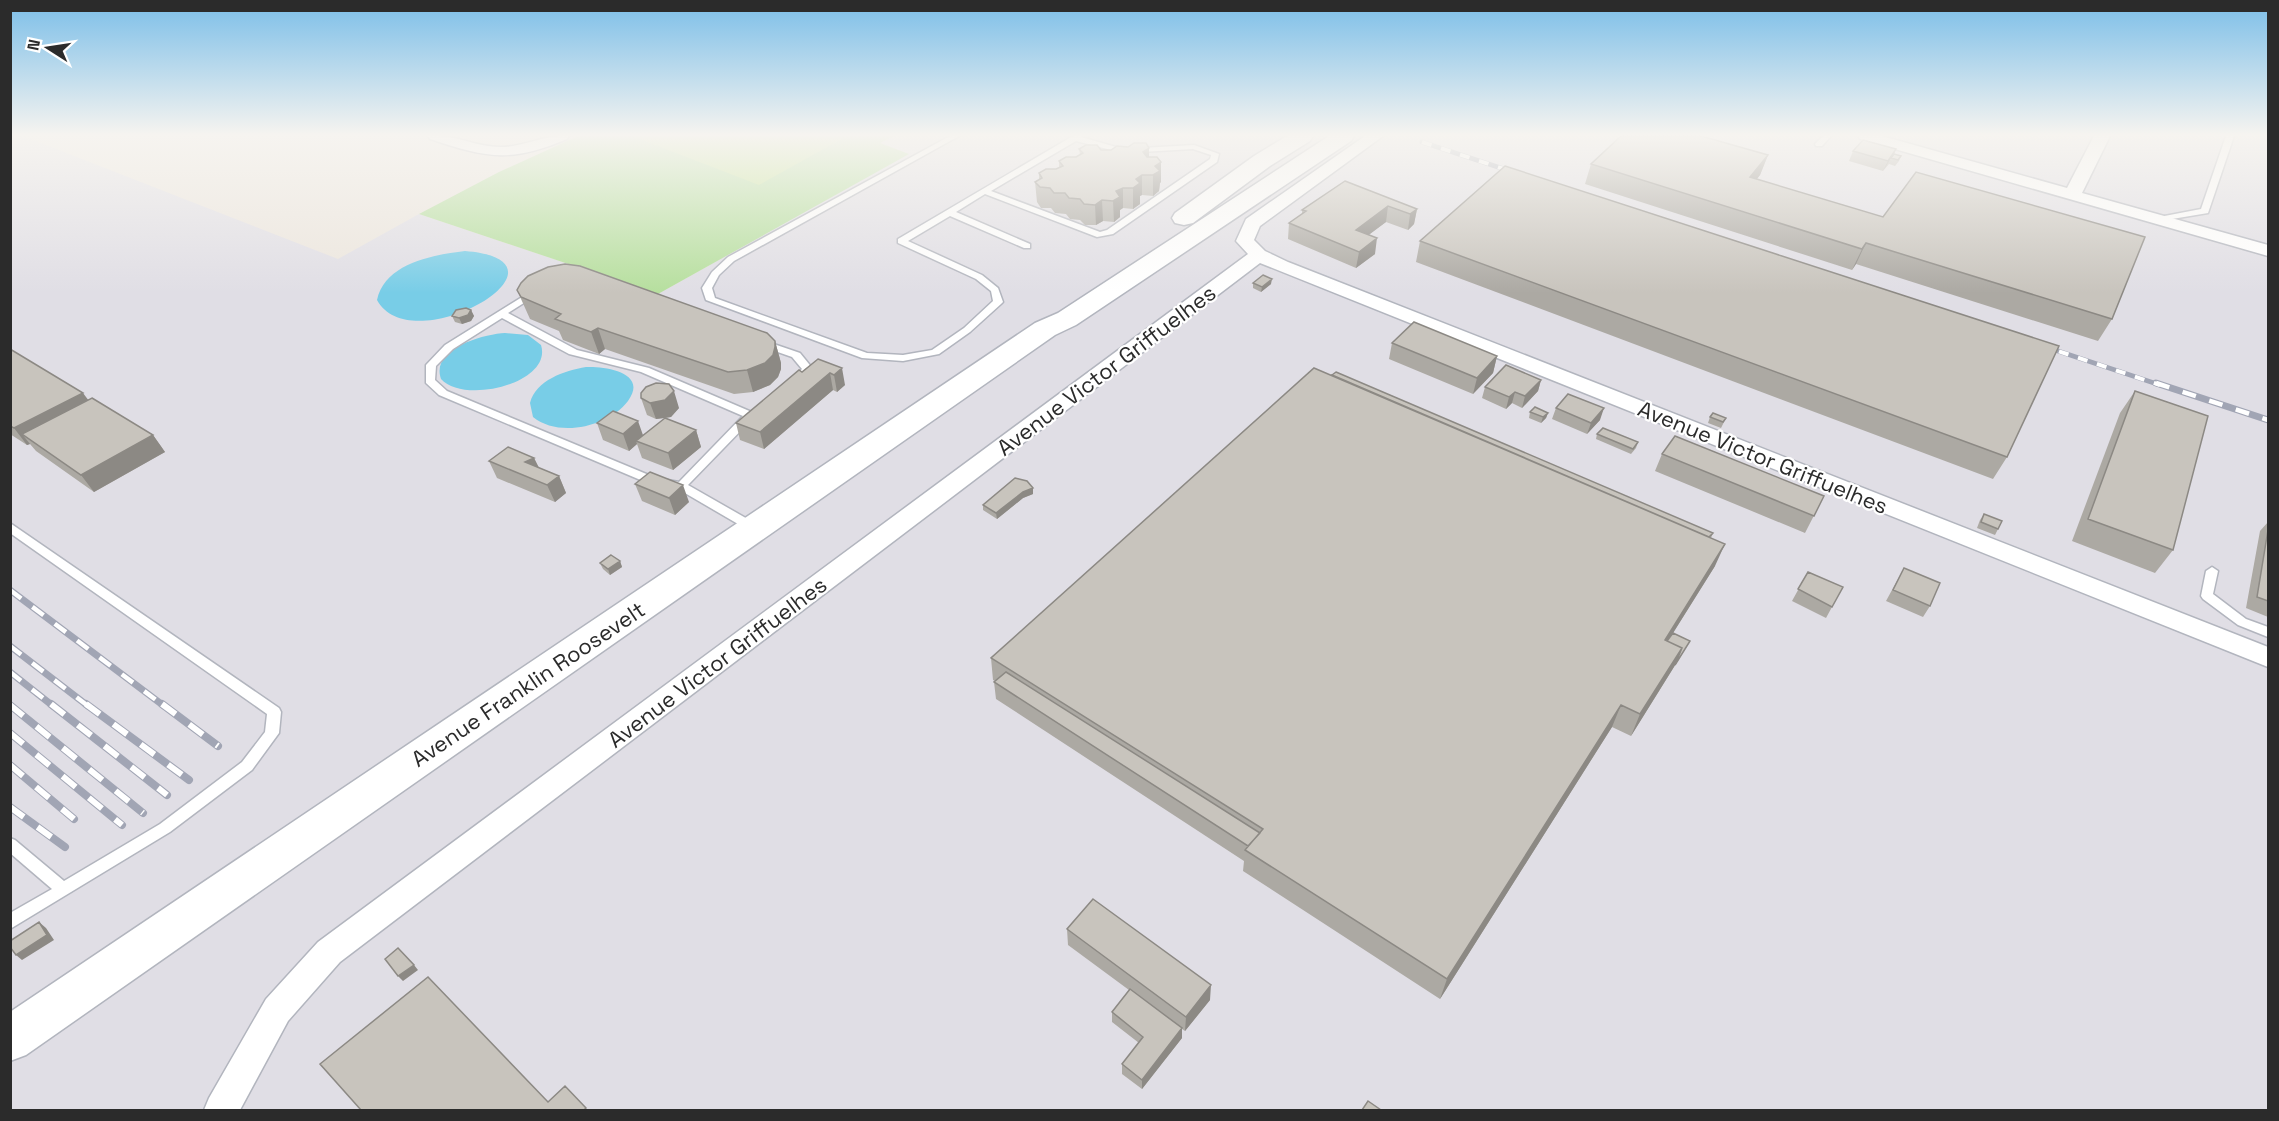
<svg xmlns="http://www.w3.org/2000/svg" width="2279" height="1121" viewBox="0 0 2279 1121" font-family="'Space Grotesk',sans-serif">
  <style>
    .industrial { fill: #e0dee5 }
    .green { fill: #b6df9e }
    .pitch { fill: #c8e69b }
    .water { fill: #78cde7 }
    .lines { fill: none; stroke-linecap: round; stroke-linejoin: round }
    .lane-casing { stroke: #b2b5be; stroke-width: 3 }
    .street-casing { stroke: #b2b5be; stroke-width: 3 }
    .secondary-casing { stroke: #b2b5be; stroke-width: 3 }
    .lane { fill: #fff; fill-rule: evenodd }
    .street { fill: #fff; fill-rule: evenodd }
    .secondary { fill: #fff; fill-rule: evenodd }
    .rail-far2-casing { stroke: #a1a5b4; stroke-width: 5 }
    .rail-far1-casing { stroke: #a1a5b4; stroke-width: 7 }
    .rail-casing { stroke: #a1a5b4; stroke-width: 8 }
    .rail-far2 { stroke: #fff; stroke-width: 4; stroke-dasharray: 10; stroke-linecap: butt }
    .rail-far1 { stroke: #fff; stroke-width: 4.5; stroke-dasharray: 14; stroke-linecap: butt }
    .rail { stroke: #fff; stroke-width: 6; stroke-dasharray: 17; stroke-linecap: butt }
    .wall { fill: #aca9a3 }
    .shaded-wall { fill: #8c8984 }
    .building { fill: #c8c4bd; stroke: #8c8984; stroke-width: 1.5 }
    .labels { text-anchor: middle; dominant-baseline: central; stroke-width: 4.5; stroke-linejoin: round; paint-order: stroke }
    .street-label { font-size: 22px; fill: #2b2b2b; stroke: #fff }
  </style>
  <rect width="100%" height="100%" fill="#ece6de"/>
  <path class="industrial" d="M10,136h13l315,123 81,-45 239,80 250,-140 -28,-11 14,-7h1374v974h-2257z"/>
  <path class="green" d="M578,136h316l-14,7 29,11 -251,140 -239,-80 80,-42z"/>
  <path class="pitch" d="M632,136h215l-88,49z"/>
  <path class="water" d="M465,251c123,10 -53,113 -88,49 8,-37 56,-45 88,-49z
    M505,333l23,2 13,10c12,38 -77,60 -100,34 -11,-31 44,-45 64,-46z
    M586,367c18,-1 63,5 42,34 -20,26 -69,37 -95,16l-3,-14c6,-23 34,-32 56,-36z"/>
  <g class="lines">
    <g class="lane-casing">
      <path id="lane" d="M950,136h9l-225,125 -15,14 -7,13 3,10 152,55 36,2 29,-5 32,-22 29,-27 -2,-10 -15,-12 -78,-36v-4l175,-103h9l-1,1 42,12 71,-4 25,9 -2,8 -104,72 -16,3 -112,-43 -29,18 74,32v4h-6l-74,-32 -42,25 74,34 16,13 5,14 -2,2 -31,28 -31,22 -36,7 -41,-3 -156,-58 -4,-12 10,-16 16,-15zM1076,141l47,12 70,-4 18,6 -1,4 -103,71 -7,2 -109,-41z
        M1823,136h8l-9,10h-6l-1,-2z
        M2226,136h8l-26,77 -54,9v-4l47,-9z
        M535,289l5,3 -2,2 -30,19 69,37 72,18 105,45 1,2 -1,2 -66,68 70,40 2,3 -2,3h-8l-72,-42 -28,-5 -211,-89 -13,-12v-18l19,-20zM502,318l67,36 72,18 102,44 -64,66 -23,-4 -209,-87 -12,-11 1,-14 17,-17z
        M762,340l38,13 13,16 -11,10h-8l-1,-2 9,-8 -10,-12 -34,-12 -1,-2z
        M10,523l269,185 2,4 -2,21 -27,37 -82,62 -160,97v-16l42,-24 -42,-36v-15l5,2 49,41 96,-57 82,-62 23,-30 2,-18 -257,-181z
        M2212,567l6,4 -5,23 33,25 22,8v10l-30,-12 -35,-26 -2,-3 5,-25z"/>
    </g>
    <g class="street-casing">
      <path id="street" d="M428,136c27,-2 47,11 73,11 24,0 44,-13 68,-11l-2,3c-57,24 -80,19 -137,0z
        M1365,136h18l-123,90 -6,14 11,11 23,11 980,385v20l-1008,-404 -920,699 -52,59 -48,89h-36l5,-12 57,-99 52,-57 930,-688 -12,-13 10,-22z
        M1858,136h24l185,52 27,-52h16l-28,57 186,52v11l-408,-117z"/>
    </g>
    <g class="secondary-casing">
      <path id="secondary" d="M1287,136h26l-3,5 -40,25 -77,57 -9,2 -9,-2 -3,-5 3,-5 79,-57z
        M1329,136h25l-3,5 -275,184 -21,10 -1029,720 -16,6v-49l1025,-689 23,-10z"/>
    </g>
    <use href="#lane" class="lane"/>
    <use href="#street" class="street"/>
    <use href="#secondary" class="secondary"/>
    <g class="rail-far2-casing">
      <path id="rail-far2" d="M1422,142l97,32
        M2040,345l120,40"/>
    </g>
    <g class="rail-far1-casing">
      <path id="rail-far1" d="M2156,383l112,37
        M10,590l154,116
        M10,646l78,60
        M10,672l43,34"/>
    </g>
    <g class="rail-casing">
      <path id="rail" d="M51,704l116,91
        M86,704l103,76
        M162,704l56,42
        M10,705l133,108
        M10,733l112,92
        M10,765l64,54
        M10,807l55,40"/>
    </g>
    <use href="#rail-far2" class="rail-far2"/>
    <use href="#rail-far1" class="rail-far1"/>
    <use href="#rail" class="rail"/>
  </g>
  <path class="wall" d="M1079,149l22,1 48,7 12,5v20l-1,1 -1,8 -6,5 -11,-1 -2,1v8l-7,5 -10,-1 -3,2v7l-6,5 -11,-1 -7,4h-11l-5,-5 -10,-1 -4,-5 -11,-1 -4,-5h-10l-4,-6 -2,-20 4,-2v-7l17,-4 3,-1v-7l17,-4 4,-2z
    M1896,149l-2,5 7,2 -2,5 -4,5 -6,-2 -6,7 -34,-10 4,-10z
    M1768,155l-8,20 -3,4 355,140 -14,22 -242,-77 -4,6 -267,-86 6,-20z
    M1345,181l72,28 -3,15 -6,6 -22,-8 -18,13 7,19 -19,14 -68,-29 1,-16 13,-9v-4z
    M1420,241l587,216 -14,22 -577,-217z
    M1253,283l18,1 -10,8 -8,-4z
    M517,290l258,51 6,22v6l-3,8 -8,8 -17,7 -19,2 -129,-45 -6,5 -36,-14 -4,-9 -29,-12z
    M471,310l3,6 -3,5 -9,3 -7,-2 -3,-6z
    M1392,343l105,13 -4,17 -20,21 -84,-35z
    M10,349l78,51 65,35 12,17 -71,40 -58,-41 -6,-7 -3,1 -17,-11z
    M818,359l27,26 -8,7 -4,-2 -69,59 -24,-9 -4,-17z
    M1541,380l-3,11 -16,17 -10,-5 -6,6 -24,-11 3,-11z
    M2135,391l38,159 -18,23 -83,-32 48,-128z
    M641,398l38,10 -8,9 -6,1 31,12 5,17 -28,23 -31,-12 -5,-14 -8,7 -26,-11 -6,-17 46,12 22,-17 -9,1 -9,-4z
    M1556,408l44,12 -13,14 -35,-15z
    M1530,412l18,1 -2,5 -5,5 -12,-5z
    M1710,417l16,1 -5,10 -13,-5z
    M1597,434l41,8 -2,6 -5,6 -35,-15z
    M1662,454l162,42 -19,37 -150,-62z
    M534,458l5,10 20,8 7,17 -11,9 -58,-24 -8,-17z
    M635,484l54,18 -14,13 -33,-14z
    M1033,488v6l-10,4 -26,21 -14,-9v-5z
    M1984,514l14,15 -3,6 -18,-7 3,-8z
    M2268,522v95l-22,-9 14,-77z
    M1713,533l-2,5 4,28 -42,67 17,8 -3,5 -56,90 -19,-9 -172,272 -197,-128 1,-10 -248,-162 -2,-17 1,-1 -2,-1 -2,-22z
    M620,561l2,6 -12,8 -7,-6 -3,-6z
    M1904,568l26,38 -7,11 -37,-16z
    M1808,572l24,35 -6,11 -34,-17z
    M1067,929l143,71 -25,31 -3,-2v9l-40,51 -20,-15v-10l17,-21 -27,-21v-10l17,-22 -61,-45z"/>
  <path class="shaded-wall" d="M1149,148v20l-6,-16z
    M1896,149l-4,10 -1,-1 -8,13 5,-10z
    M1768,155l-8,20 -18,22 8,-20z
    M1161,162v20l-1,1 -1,8 -6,5v-21l2,-9z
    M1142,175v20l-2,1v8l-7,5v-21l3,-9z
    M1123,188v20l-3,2v7l-6,5 -1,-21 3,-10z
    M1102,200l1,21 -7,4 -1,-20z
    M1388,206l-2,16 -32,24 2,-16z
    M1417,209l-3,15 -6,6 2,-16z
    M1377,238l-2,16 -19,14 3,-16z
    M1866,243l-10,21 -4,6 10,-21z
    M1272,279l-1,5 -10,8 1,-5z
    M471,310l3,6 -3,5 -9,3 -3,-6z
    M598,328l7,21 -6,5 -8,-22z
    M775,341l6,22v6l-3,8 -8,8 -17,7 -6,-22z
    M1497,356l-4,17 -20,21 4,-16z
    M842,368l3,17 -8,7 -3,-17z
    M830,373l3,17 -69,59 -4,-17z
    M1541,380l-3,11 -16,17 3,-12z
    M674,391l5,17 -8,9 -15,2 -6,-16z
    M1515,392l-3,11 -6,6 3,-12z
    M83,393l12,16 -73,25 8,10 -3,1 -13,-17z
    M1604,408l-4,12 -13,14 4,-11z
    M1548,413l-2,5 -5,5 2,-6z
    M638,421l6,17 -8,3 1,3 -8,7 -6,-17z
    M696,430l5,17 -28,23 -5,-17z
    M153,435l12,17 -71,40 -13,-17z
    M534,458l8,16 -17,-12z
    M559,476l7,17 -11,9 -8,-17z
    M683,485l6,17 -14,13 -6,-17z
    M1033,488v6l-10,4 -26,21 -1,-6 27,-21z
    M1725,544l-10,22 -57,91 7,-17z
    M620,561l2,6 -12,8 -2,-6z
    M1690,641l-3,5 -56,90 9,-22 42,-66z
    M1621,705l-9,22 -172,272 7,-20z
    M39,922l7,6 8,12 -32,20 -6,-5z
    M414,965l4,5 -15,11 -5,-5z
    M1211,985l-1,15 -25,31 1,-14z
    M1182,1028v10l-40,51v-9z"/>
  <path class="building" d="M1621,136h80l67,19 -18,22 133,40 33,-45 229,65 -33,82 -246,-76 -4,6 -271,-85z
    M1863,140l33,9 -8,12 -35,-10z
    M1134,143h12l3,5 -6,4 4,5h10l4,5 -6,4 5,5 -7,4h-11l-6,4 4,4 -7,5h-10l-7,3 4,6 -7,4 -11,-1 -7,5 -11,-1 -4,-5 -11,-1 -4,-5h-11l-4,-5 -10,-1 -5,-5 7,-4 -3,-5 7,-4h10l7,-3 -4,-5 7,-4h10l7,-4 -4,-4 7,-4h11l4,5h10l6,-4 11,1z
    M1894,154l7,2 -3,4 -7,-2z
    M1505,166l554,180 -52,111 -587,-216z
    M1345,181l72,28 -7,5 -22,-8 -32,24 21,8 -18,14 -70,-29 17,-12 -4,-1z
    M565,264l15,2 187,67 8,8v6l-2,8 -8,8 -18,7 -19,2 -130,-44 -7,4 -36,-13 6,-5 -40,-17 -4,-7 4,-7 7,-7 20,-9z
    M1263,275l9,4 -10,8 -9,-4z
    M466,308l5,2 -3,5 -9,3 -7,-2 4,-6z
    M1414,322l83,34 -20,22 -85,-35z
    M10,349l73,44 -69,35 -4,-2z
    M818,359l24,9 -8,7 -4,-2 -70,59 -24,-9 63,-53 3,2z
    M1506,365l35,15 -16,16 -10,-4 -6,5 -24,-10z
    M1314,368l411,176 -60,96 17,8 -42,66 -19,-9 -174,274 -202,-129 18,-21 -272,-171z
    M1336,372l377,161 -4,4 -377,-162z
    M656,383l13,1 5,7 -9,9 -15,3 -9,-5v-5l5,-6z
    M2135,391l73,25 -35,134 -85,-31z
    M1568,394l36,14 -13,15 -35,-15z
    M92,398l61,37 -72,40 -59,-41z
    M1535,407l13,6 -5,4 -13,-5z
    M613,411l25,10 -15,13 -26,-11z
    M1713,413l13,5 -3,4 -13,-5z
    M665,418l31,12 -28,23 -32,-12z
    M1603,428l35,14 -5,7 -36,-15z
    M1675,436l149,60 -10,20 -152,-62z
    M508,447l26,11 -9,4 34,14 -12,9 -58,-24z
    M650,472l33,13 -14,13 -34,-14z
    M1015,478l12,3 6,7 -10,4 -27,21 -13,-8z
    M1984,514l18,7 -4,8 -17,-7z
    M2268,530v71l-11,-4z
    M611,555l9,6 -12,8 -8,-6z
    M1904,568l36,15 -10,23 -37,-16z
    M1808,572l35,15 -11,20 -34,-18z
    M1673,633l17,8 -15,24 7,-17 -15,-7z
    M1006,672l254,161 -12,13 -254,-164z
    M1093,899l118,86 -25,32 -119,-88z
    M39,922l8,13 -31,20 -6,-8v-6z
    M398,948l16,17 -16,11 -13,-17z
    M428,977l120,125 17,-16 21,22 -2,2h-223l-41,-46z
    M1130,989l52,39 -40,52 -20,-16 21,-27 -31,-25z
    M1368,1101l13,9h-19z"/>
  <linearGradient id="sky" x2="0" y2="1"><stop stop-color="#7bbee8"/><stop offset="0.46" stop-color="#f6f4f0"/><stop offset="1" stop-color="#f6f4f0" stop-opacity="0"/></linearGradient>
  <rect width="2279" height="293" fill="url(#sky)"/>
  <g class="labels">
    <g class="street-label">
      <text transform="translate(1106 370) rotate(-37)">Avenue Victor Griffuelhes</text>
      <text transform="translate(1763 457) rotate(22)">Avenue Victor Griffuelhes</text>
      <text transform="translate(717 662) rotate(-37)">Avenue Victor Griffuelhes</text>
      <text transform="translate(528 684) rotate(-34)">Avenue Franklin Roosevelt</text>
    </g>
  </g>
  <rect width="2279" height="1121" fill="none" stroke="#2b2b2b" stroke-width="24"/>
  <g transform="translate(48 48) rotate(282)" stroke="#ffffff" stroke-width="4.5" paint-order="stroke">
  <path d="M0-4.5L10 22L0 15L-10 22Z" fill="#2b2b2b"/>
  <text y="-9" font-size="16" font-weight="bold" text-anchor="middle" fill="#2b2b2b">N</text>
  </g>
</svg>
